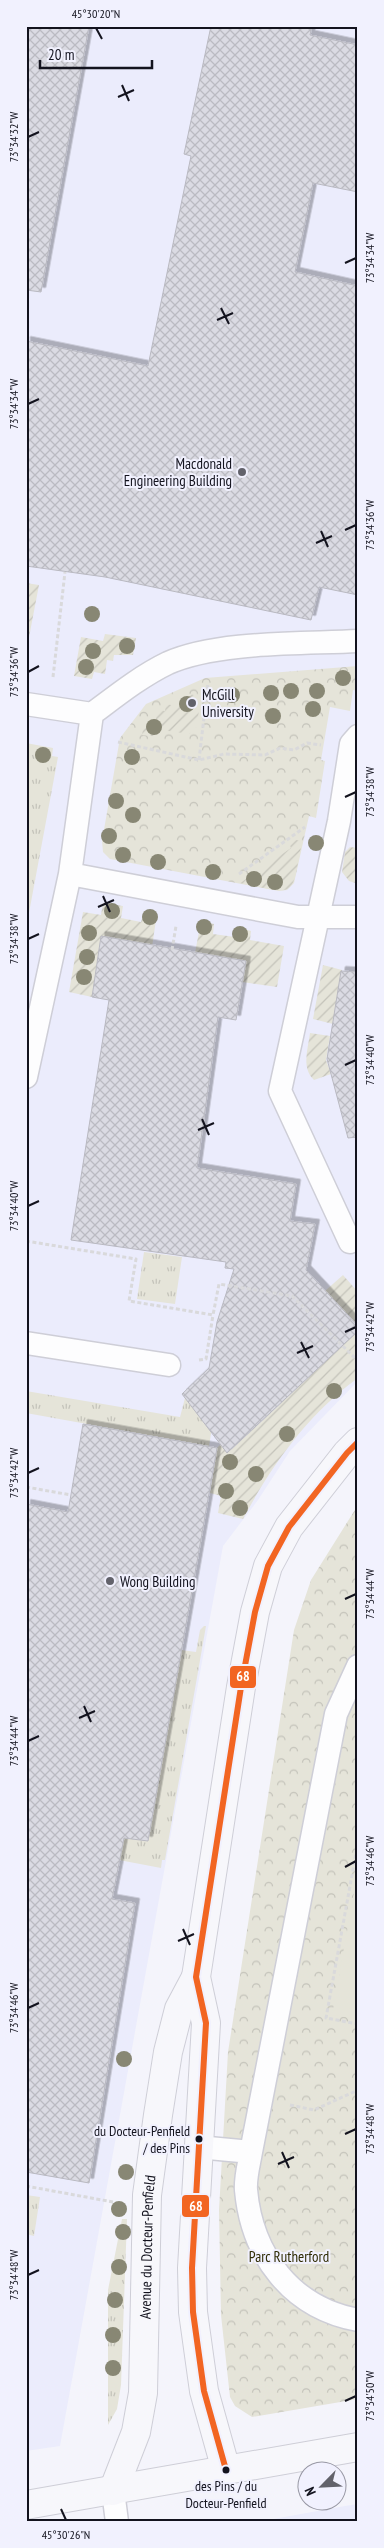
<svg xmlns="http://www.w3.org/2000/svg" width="384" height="2548" viewBox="0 0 384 2548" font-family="'PT Sans Narrow',sans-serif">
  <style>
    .built { fill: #ebecfc }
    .grass { fill: url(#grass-tufts) }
    .park { fill: url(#park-crowns) }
    .garden { fill: url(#garden-furrows) }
    .pitch { fill: #e5e4d9 }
    .building { fill: url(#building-cross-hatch); stroke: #b9b9c1; filter: url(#shadow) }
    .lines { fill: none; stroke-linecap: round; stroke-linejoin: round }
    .lane-casing { stroke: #ceced7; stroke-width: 25 }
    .secondary-casing { stroke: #ceced7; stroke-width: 30 }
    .path { stroke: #d9d9db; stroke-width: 3; stroke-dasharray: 4 2.5; stroke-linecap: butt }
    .lane { stroke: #fdfdfe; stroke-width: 22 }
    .secondary { stroke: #f7f7fb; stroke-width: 28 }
    .bus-1-casing { stroke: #f1f1fe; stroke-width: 10 }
    .bus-1 { stroke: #f26522; stroke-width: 6 }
    .tree { fill: #888774 }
    .ticks { fill: none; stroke: #13131e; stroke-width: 2 }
    .poi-dot { fill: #62626b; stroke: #f1f1fe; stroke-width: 2 }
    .bus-dot { fill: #13131e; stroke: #f1f1fe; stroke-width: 2 }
    .labels { text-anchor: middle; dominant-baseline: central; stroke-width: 4; stroke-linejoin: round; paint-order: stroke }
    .bus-label { font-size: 14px; fill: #13131e; stroke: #f1f1fe; text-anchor: end }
    .poi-label { font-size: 15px; fill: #13131e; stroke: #f1f1fe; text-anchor: start }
    .street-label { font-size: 15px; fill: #13131e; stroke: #f1f1fe }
    .park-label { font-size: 15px; fill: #302d05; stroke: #f1f1fe }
    .line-badge { stroke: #f1f1fe; stroke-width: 2 }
    .badge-label { font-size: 14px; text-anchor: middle; font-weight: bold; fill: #fff }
    .neatline { fill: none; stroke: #13131e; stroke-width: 2 }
    .ticks-label { font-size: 12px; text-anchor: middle; fill: #13131e }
  </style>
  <defs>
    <pattern id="grass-tufts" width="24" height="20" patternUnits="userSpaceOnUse" patternTransform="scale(1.25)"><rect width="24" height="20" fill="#e5e4d9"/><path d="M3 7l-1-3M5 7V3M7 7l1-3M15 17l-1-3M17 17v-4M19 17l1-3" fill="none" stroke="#c4c3ba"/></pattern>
    <pattern id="park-crowns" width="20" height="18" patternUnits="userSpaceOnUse" patternTransform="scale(1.25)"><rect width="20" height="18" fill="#e5e4d9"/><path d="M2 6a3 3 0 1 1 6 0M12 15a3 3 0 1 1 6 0" fill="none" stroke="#c4c3ba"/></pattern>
    <pattern id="garden-furrows" width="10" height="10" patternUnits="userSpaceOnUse" patternTransform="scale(1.25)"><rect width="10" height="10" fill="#e5e4d9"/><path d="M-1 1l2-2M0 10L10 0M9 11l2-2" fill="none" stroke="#c4c3ba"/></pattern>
    <pattern id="building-cross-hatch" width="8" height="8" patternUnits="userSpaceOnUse" patternTransform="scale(1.25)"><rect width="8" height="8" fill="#dbdbe3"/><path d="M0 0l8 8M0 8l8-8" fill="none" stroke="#bbbbc2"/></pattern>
    <filter id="shadow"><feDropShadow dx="4.5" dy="-4.5" stdDeviation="0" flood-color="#0004"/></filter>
  </defs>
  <rect width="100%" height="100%" fill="#f4f4fb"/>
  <path class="built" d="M26,26h332v1355l-68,70 -32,49 -35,46 -163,900 -34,5z
    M358,2504v18h-101l88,-16z"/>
  <path class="grass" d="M26,743l27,5 -1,8 6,1 -32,172z
    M144,1252l38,5 -7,47 -38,-5z
    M26,1391l154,26 5,-19 27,30 -3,18 -183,-33z
    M204,1626h2l-41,234h-3l-1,8 -42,-8 5,-22 24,3 33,-191 15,2 4,-22z
    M26,2195l14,2 -6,39 -8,-2z
    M122,2219h5l-6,166 -4,24 -9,16v-135z"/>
  <path class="park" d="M358,666v25l-5,-1 -3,21 -20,-4 -9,53 4,1 -9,57 -7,-2 -15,67 -7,7 -8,1 -169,-32 -7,-7 -1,-11 18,-103 26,-34 59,-26z
    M358,1505v894l-106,18 -17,-11 -5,-9 -9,-82 -2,-105 9,-158 66,-422 17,-50z"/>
  <path class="garden" d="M26,583l13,2 -13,68z
    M105,634l31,4 -3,17h-19l-1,6 -6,-1 -2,14 -11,-2 -2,7 -18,-3 7,-39 22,4z
    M184,693l10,2 -1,9 7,1 -4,23 -5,-1 -1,7 -29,-4 -1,7 -18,-2 2,-11 5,1 2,-7 5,1 1,-9 8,1 1,-7 10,2 1,-6h7z
    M296,840l6,1c-11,58 -4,54 -62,42l51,-35 -2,-5z
    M358,845v39l-9,-3 -7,-9 3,-20 5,-5 7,1z
    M103,903l20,3 -2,12 20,4 3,-11 13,2 -5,34 -51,-10 -9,60 -23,-5 14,-80 18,3z
    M201,921l13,3 -1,10 22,3 2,-10 14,4 -1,9 34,6 -7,41 -35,-5 -47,-29z
    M323,965l19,5 -9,54 -20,-5z
    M310,1033l20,3 -4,24 5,14 -17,6c-13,-12 -6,-31 -4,-47z
    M343,1275l15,17v34l-33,-35z
    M358,1331v47c-50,36 -87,88 -115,141l-25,-6 3,-17 -11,-3 7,-45 7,-7 8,8z"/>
  <path class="pitch" d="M358,1870v149l-26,-4z"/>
  <path class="building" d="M26,26h63l-48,266 -15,-2z
    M211,26h101l-2,9 48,10v147l-45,-9 -18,89 63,14v309l-39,-8 -8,33 -206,-43 -79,-11v-225l122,25 43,-210 -7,-2z
    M101,936l145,25 -10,59 -18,-3 -21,151 99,16 -6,37 25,3 -9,46 52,56v5l-131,122 -45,-59 27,-26 8,-46 17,-53 -9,-1 1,-6 -155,-22 38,-240 -17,-3z
    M341,971l17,1v165l-10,1 -21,-79z
    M83,1424l134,24 -69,393 -24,-3 -12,61 23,4 -46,280 -63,-11v-668l42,8z"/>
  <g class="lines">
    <g class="lane-casing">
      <path id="lane" d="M26,704l66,10c24,-18 49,-38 76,-51 49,-22 135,-19 190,-22
        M70,874l228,43h60
        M26,1077l44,-203 22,-160
        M350,1242l-70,-151 59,-270 12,-77 7,-8
        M26,1343l143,22
        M198,2147l53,5 85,-438 22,-48
        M251,2152c-2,12 -6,26 -5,38 6,66 46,118 112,130
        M113,2491l4,31"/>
    </g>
    <g class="secondary-casing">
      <g id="secondary">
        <path d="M226,2470l-22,-79 -11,-79 -1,-44 14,-245 -10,-46 45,-290 14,-75 13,-46 21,-39 58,-74 11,-11"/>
        <path id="s1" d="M113,2491l23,-59 7,-39 4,-198 11,-80 10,-63 11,-43 17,-32"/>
        <path d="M26,2505l332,-58"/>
      </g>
    </g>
    <path class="path" d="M53,677l12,-105
      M118,742l81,18 25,-6 41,1 15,-7 14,2 13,-7 14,2
      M199,760l9,-77
      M239,874l66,-47
      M172,950l4,-24
      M26,1241l110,18 -7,42 84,14 6,-31 73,12 66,65
      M199,1360l7,-1 7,-44
      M26,1487l45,8
      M358,1842l-32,176 32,6
      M290,2105l24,5 44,-20
      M26,2186l87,16"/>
    <use href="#lane" class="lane"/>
    <use href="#secondary" class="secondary"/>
    <g class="bus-1-casing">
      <path id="bus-1" d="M226,2470l-22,-79 -11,-79 -1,-44 14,-245 -10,-46 45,-290 14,-75 13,-46 21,-39 58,-74 11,-11"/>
    </g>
    <use href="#bus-1" class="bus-1"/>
  </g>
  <g class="tree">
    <circle cx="92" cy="614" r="8"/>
    <circle cx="127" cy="646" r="8"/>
    <circle cx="93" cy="651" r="8"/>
    <circle cx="86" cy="667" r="8"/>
    <circle cx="343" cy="678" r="8"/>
    <circle cx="291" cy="691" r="8"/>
    <circle cx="317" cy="691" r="8"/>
    <circle cx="271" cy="693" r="8"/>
    <circle cx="232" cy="695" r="8"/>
    <circle cx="187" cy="704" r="8"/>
    <circle cx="313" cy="709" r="8"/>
    <circle cx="273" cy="716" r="8"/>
    <circle cx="154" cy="727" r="8"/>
    <circle cx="43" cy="755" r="8"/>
    <circle cx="132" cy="757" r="8"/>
    <circle cx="116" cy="801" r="8"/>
    <circle cx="133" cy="815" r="8"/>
    <circle cx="109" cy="836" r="8"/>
    <circle cx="316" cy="843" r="8"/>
    <circle cx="123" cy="855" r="8"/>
    <circle cx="158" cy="862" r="8"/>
    <circle cx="213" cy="872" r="8"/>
    <circle cx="254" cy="879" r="8"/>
    <circle cx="275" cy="882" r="8"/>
    <circle cx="112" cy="911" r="8"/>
    <circle cx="150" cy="917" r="8"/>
    <circle cx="204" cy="927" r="8"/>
    <circle cx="89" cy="933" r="8"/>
    <circle cx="240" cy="934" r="8"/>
    <circle cx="87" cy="957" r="8"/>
    <circle cx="84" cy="977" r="8"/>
    <circle cx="334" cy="1391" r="8"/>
    <circle cx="287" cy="1434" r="8"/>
    <circle cx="230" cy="1462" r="8"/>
    <circle cx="256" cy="1474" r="8"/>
    <circle cx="226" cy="1491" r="8"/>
    <circle cx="240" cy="1508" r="8"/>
    <circle cx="124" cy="2059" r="8"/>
    <circle cx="126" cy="2172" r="8"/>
    <circle cx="119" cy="2209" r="8"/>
    <circle cx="123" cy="2232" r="8"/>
    <circle cx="119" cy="2267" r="8"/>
    <circle cx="115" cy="2300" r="8"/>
    <circle cx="113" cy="2335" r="8"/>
    <circle cx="113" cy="2368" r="8"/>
  </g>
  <path class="ticks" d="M96,28l6,11M122,85l7,16M118,97l16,-7M28,137l11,-5M345,263l11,-5M221,308l8,16M217,320l16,-7M28,404l11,-5M345,530l11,-5M321,531l7,16M316,543l16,-7M28,672l11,-6M345,797l11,-5M103,896l7,16M98,907l16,-7M28,939l11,-5M345,1065l11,-5M202,1119l7,16M198,1130l16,-7M28,1206l11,-5M345,1332l11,-5M301,1342l8,16M297,1353l16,-7M28,1473l11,-5M345,1599l11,-5M84,1706l7,16M79,1718l16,-7M28,1741l11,-5M345,1867l11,-6M183,1929l7,16M178,1941l16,-7M28,2008l11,-5M345,2134l11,-5M282,2152l7,16M278,2164l16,-7M28,2275l11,-5M345,2401l11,-5M61,2509l5,11"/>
  <g class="poi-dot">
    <circle cx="242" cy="472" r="5"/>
    <circle cx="192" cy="703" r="5"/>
    <circle cx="110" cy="1581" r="5"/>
  </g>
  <g class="bus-dot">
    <circle cx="199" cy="2139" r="4.5"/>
    <circle cx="226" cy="2470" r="4.5"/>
  </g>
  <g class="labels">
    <g class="bus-label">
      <text x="190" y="2131">du Docteur-Penfield<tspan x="190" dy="17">/ des Pins</tspan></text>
      <text x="226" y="2486" text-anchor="middle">des Pins / du<tspan x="226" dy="17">Docteur-Penfield</tspan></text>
    </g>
    <g class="poi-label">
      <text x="232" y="463" text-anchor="end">Macdonald<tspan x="232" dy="17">Engineering Building</tspan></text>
      <text x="202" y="694">McGill<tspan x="202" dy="17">University</tspan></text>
      <text x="120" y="1581">Wong Building</text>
    </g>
    <g class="street-label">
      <text stroke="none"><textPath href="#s1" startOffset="249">Avenue du Docteur-Penfield</textPath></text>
    </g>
    <g class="park-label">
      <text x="289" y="2256">Parc Rutherford</text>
    </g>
  </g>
  <g class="line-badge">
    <rect x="229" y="1665" width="28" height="24" rx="5" fill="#f26522"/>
    <rect x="181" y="2194" width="29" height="24" rx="5" fill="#f26522"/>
  </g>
  <g class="badge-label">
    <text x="243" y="1681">68</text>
    <text x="196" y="2211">68</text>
  </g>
  <rect width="384" height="2548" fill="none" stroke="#f1f1fe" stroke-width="55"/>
  <g transform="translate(322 2486) rotate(246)"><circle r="24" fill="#f1f1fe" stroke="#9898a4"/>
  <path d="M0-4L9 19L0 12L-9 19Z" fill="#62626b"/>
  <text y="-8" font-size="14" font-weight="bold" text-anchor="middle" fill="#13131e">N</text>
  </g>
  <path d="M40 60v8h112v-8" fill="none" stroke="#13131e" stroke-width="2.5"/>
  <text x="48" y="60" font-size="15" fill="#13131e" stroke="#f1f1fe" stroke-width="4" paint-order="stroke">20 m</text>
  <rect x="28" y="28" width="328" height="2492" class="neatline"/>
  <g class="ticks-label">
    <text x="96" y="18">45°30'20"N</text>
    <text transform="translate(14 137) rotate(-90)" y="4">73°34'32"W</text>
    <text transform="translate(370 258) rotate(-90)" y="4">73°34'34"W</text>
    <text transform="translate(14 404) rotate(-90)" y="4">73°34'34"W</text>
    <text transform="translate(370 525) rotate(-90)" y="4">73°34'36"W</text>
    <text transform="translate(14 672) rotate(-90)" y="4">73°34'36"W</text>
    <text transform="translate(370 792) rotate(-90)" y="4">73°34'38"W</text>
    <text transform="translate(14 939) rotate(-90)" y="4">73°34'38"W</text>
    <text transform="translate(370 1060) rotate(-90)" y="4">73°34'40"W</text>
    <text transform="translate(14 1206) rotate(-90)" y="4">73°34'40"W</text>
    <text transform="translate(370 1327) rotate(-90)" y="4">73°34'42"W</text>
    <text transform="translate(14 1473) rotate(-90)" y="4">73°34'42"W</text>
    <text transform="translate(370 1594) rotate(-90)" y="4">73°34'44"W</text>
    <text transform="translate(14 1741) rotate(-90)" y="4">73°34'44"W</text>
    <text transform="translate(370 1861) rotate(-90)" y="4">73°34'46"W</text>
    <text transform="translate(14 2008) rotate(-90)" y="4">73°34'46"W</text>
    <text transform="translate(370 2129) rotate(-90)" y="4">73°34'48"W</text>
    <text transform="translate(14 2275) rotate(-90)" y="4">73°34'48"W</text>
    <text transform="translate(370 2396) rotate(-90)" y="4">73°34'50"W</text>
    <text x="66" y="2539">45°30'26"N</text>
  </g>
</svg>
